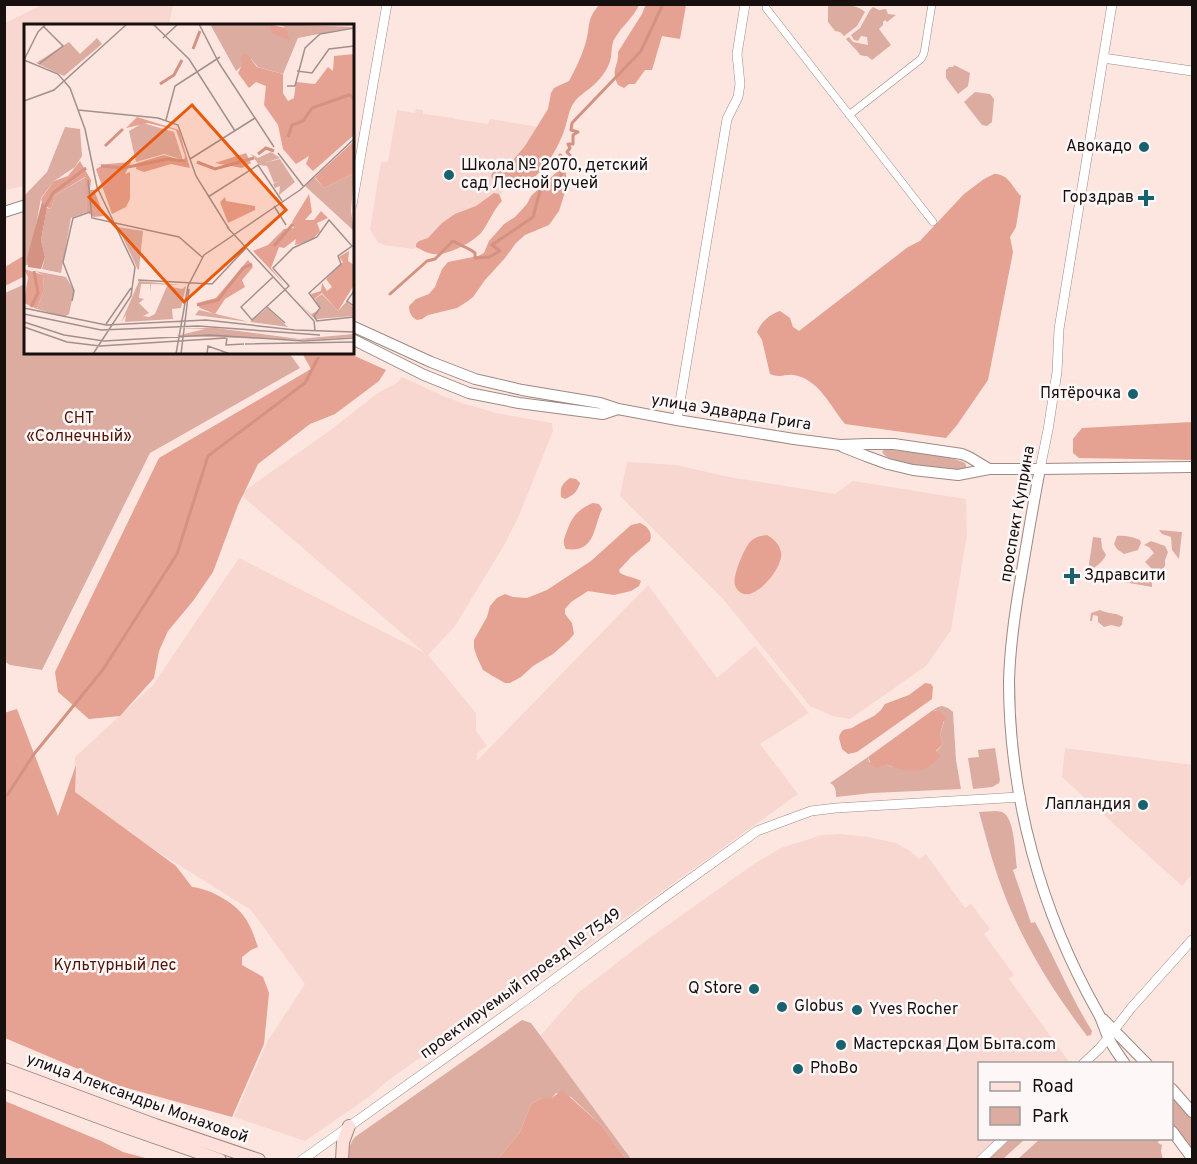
<svg xmlns="http://www.w3.org/2000/svg" width="1197" height="1164" viewBox="0 0 1197 1164" font-family="Overpass,sans-serif">
  <style>
    .built { fill: #f7d7cf }
    .green { fill: #dcaca1 }
    .forest { fill: #e5a191 }
    .lines { fill: none; stroke-linecap: round; stroke-linejoin: round }
    .stream { stroke: #d49282; stroke-width: 3 }
    .pedestrian-casing { stroke: #9e8983; stroke-width: 8 }
    .minor-casing { stroke: #9e8983; stroke-width: 10 }
    .tertiary-casing { stroke: #9e8983; stroke-width: 12 }
    .secondary-casing { stroke: #9e8983; stroke-width: 14 }
    .pedestrian { stroke: #fff; stroke-width: 7 }
    .minor { stroke: #fff; stroke-width: 9 }
    .tertiary { stroke: #fff; stroke-width: 10 }
    .secondary { stroke: #ffe0da; stroke-width: 12 }
    .poi-dot { fill: #18616f; stroke: #fdf8f7; stroke-width: 2 }
    .labels { text-anchor: middle; dominant-baseline: central; stroke-width: 5; stroke-linejoin: round; paint-order: stroke }
    .poi-label { font-size: 16px; fill: #18100f; stroke: #fdf8f7; text-anchor: start }
    .street-label { font-size: 16px; fill: #18100f; stroke: #fdf8f7 }
    .park-label { font-size: 16px; fill: #4f1307; stroke: #fdf8f7 }
    .inset-river { fill: none; stroke: #d49282; stroke-width: 3 }
    .inset-road { fill: none; stroke: #a2908c; stroke-width: 1.5 }
    .view { fill: #e8590c; fill-opacity: 0.15; stroke: #e8590c; stroke-width: 3 }
    .inset-edge { fill: none; stroke: #18100f; stroke-width: 3 }
  </style>
  <rect width="100%" height="100%" fill="#fee6e0"/>
  <path class="built" d="M42,5h131l-4,20 -143,1 -1,160 -20,4v-167z
    M416,109l7,1v4l31,4 1,1 33,5 2,-5 67,11 -49,57 -33,31 -62,31 -29,-4 -5,-2 -9,-13 11,-68h7l9,-52 18,3z
    M402,377l41,19 19,7 34,10 56,10 1,8 -35,87 -15,29 -48,79 -27,29 48,58v18l11,15 -10,7v8l171,-176 69,93 38,-32 54,67 -49,31 38,50 -303,217 -81,51 -28,20 -16,14 -65,45 -71,-24 33,-75 38,-58 -54,-74 -178,-111 2,-42 78,-72 86,-127 186,95 -185,-159 92,-65 43,-34 23,-13z
    M627,462l49,3 53,12 106,17 18,-13 113,18 1,36 -16,95 -25,36 -76,53 -17,-3 -23,-10 -86,-106 -104,-104z
    M1065,748l127,17v109l-10,12 -120,-109z
    M839,834l29,3 28,6 14,8 9,8 7,-5 39,54 6,-4 19,25 -6,5 30,41 -5,4 58,80 2,4 -89,1v74l36,1 -22,20h-363l-91,-123 38,-43 70,-54 106,-75 27,-16 41,-13z"/>
  <path class="green" d="M829,5c10,-1 28,-1 36,7l-8,14 -13,10 -4,-4 -5,-1 -7,-9v-15z
    M873,7l6,3 7,-1 2,5 8,1 -9,7 -2,-2 -2,2v3l-4,4 12,16 -19,15 -5,-4h-3l-4,-1c-2,-4 -10,-11 -14,-16l3,-2 4,5 15,3 -1,-8 -6,-1 -3,5 -4,-1 -3,-5 9,-7 10,-18z
    M954,65l16,8 -2,13 -10,8 -12,-16v-8l3,-3h4z
    M975,92l15,2 4,5 -2,23 -5,4 -5,-1 -18,-23z
    M25,284l1,68 263,1 11,15 -150,85 -108,217 -32,-5 -6,-4 1,-368z
    M884,450c14,-1 70,6 81,13l2,5c-14,4 -59,-3 -74,-8 -5,-2 -8,-4 -11,-8z
    M1159,530l23,2 -3,27 -7,-9 -1,-13 -9,-3z
    M1117,536c8,-1 16,1 23,4l1,3 -3,7 -14,4 -7,-5 -3,-5z
    M1093,537l8,1 1,10 4,7c-3,7 -11,13 -18,16z
    M1151,541l14,5 3,6 -3,8v6l-5,6 -6,-1 -9,-9 9,-9 -5,-6 -5,-2z
    M1131,574l11,5h10v8l-34,-6 4,-5z
    M1100,610c8,4 14,2 23,7l-1,8 -3,2 -8,-2 -7,2 -6,-5v-6l-5,-1 -1,6h-2l1,-8z
    M942,706l6,2 5,4 3,48 5,29 -89,4 -36,4c0,-6 0,-11 -6,-14l38,-26 1,5 17,2 6,3 44,-15 7,-8 -3,-10 4,-12 -8,-12h-3l5,-3z
    M995,748l5,32 -1,3 -7,4 -19,2 -5,-31 11,-1 -1,-7z
    M996,811c4,1 6,0 9,3 10,9 10,42 12,54l-4,2 18,53 4,-1c20,36 35,74 57,109l-1,4 -4,1c-38,-50 -70,-102 -90,-162 -7,-20 -12,-41 -18,-62z
    M522,1020l9,3 100,136h-5l-24,-33 -31,-29 -15,-4 -4,5h-10l-11,6 -11,28 -22,27 -150,1c-1,-9 2,-17 7,-23z
    M1172,1097l20,22v32l-20,-28z
    M1041,1138l118,1 -1,4 4,2 -1,7 2,7h-145z
    M1010,1139h15l-22,20 -15,1z"/>
  <path class="forest" d="M600,4l39,1c-6,13 -17,21 -24,33 -5,7 -2,18 -6,26 -4,10 -12,19 -20,25 -5,4 -10,7 -14,12 -7,9 -7,20 -11,30 -7,20 -27,55 -50,55 -10,1 -18,-1 -23,-10l2,-4 21,-13 11,-13 23,-37 3,-16 3,-5 15,-7c6,-11 12,-23 16,-36 6,-17 0,-25 15,-41z
    M646,4l40,1 -6,34 -18,-3 -10,34h-7l-10,14h-6l-5,4 -6,-3c-8,-16 1,-18 0,-33l24,-38z
    M560,169l6,4v16l-7,22 -10,14 -24,10 -9,8 -11,15 -20,22 -12,17 -5,4 -11,7 -29,7 -6,4 -5,1c-6,-3 -8,-8 -8,-14l7,-7 13,-5 6,-7 7,-18 6,-7 30,-6 6,-3 5,-12 8,-9 7,-8 11,-7 12,-13 4,-8z
    M994,174c15,0 17,12 27,22l-5,31 -6,10 3,15 -25,128 -31,45 -11,13 -101,-14c-14,-17 -25,-42 -47,-48 -12,-4 -15,3 -28,-2l-8,-34 -5,-8c5,-11 12,-17 23,-21l10,7 3,9 6,4 109,-84 12,-6 44,-47 20,-15z
    M494,193l5,1 3,7c-9,9 -13,22 -21,32 -8,9 -34,23 -47,21 -6,0 -12,-4 -18,-7v-3l3,-3 9,-3 14,-15 13,-9 21,-8z
    M25,255v21l-20,10v-19z
    M302,353h46l38,17 -7,11 -44,33 -25,10 -52,40 -20,41 -25,67 -20,29 -25,30 -9,20 -5,27 -34,38 -31,3 -31,-27 -3,-20 104,-214 152,-89z
    M1192,422v38l-113,-2 -6,-5v-14l9,-11z
    M570,478l6,1 4,4c-3,9 -6,12 -15,16l-4,-2c-1,-10 1,-13 9,-19z
    M593,503l6,1 3,5c-9,20 -7,44 -36,40 -4,-6 -2,-11 1,-18 5,-15 12,-22 26,-28z
    M640,523c7,3 13,9 10,18l-19,16 -12,13 1,3c7,4 14,4 21,8l-2,5 -8,5 -17,4 -26,-4 -17,11 -6,7v5l7,9 2,11 -5,6 -16,14 -20,12 -12,11 -11,6h-5l-14,-8 -8,-5 -6,-13 -3,-9v-8l13,-23 3,-11 7,-8 8,-4 8,3 14,1 20,-8 44,-29 40,-36z
    M767,535c7,4 12,9 14,17 3,14 -22,45 -37,42 -4,-1 -8,-5 -9,-9 -3,-8 9,-36 15,-43 5,-5 10,-6 17,-7z
    M925,683l6,1 2,3 -1,12 -75,53 -9,2 -6,-5 -3,-11 1,-4 3,-4 9,-2 8,-5 14,-7 7,-6 4,-6 24,-9z
    M17,709l41,107 18,-51 -1,27 101,74 16,21c19,2 46,17 55,34 5,8 8,18 11,26l-7,3 -9,7v8l21,12 6,16 -5,51 -32,73 -116,-32 -111,-47 -1,-325z
    M933,710l8,2 4,5 -5,17 3,10 -7,7 4,5c-13,19 -36,17 -54,8l-9,4 -5,-2 -4,-9z
    M562,1090l40,36 24,33h-128l22,-27 11,-28 11,-6h10z
    M5,1101l96,40 22,11 26,7h-144z"/>
  <g class="lines">
    <path class="stream" d="M390,294l37,-33 8,-2 18,-18c8,5 15,6 22,12v5l14,-1 11,-6 -8,-6 41,-28 7,-26 20,-11 2,-11 -2,-14 8,6 3,-4 -4,-5 3,-4 -2,-4h5v-9l5,-3 -7,-2 1,-7 69,-72 22,-47
      M4,797l4,-3 26,-40 68,-83 75,-117 31,-98 97,-73 13,-25"/>
    <g class="pedestrian-casing">
      <path id="pedestrian" d="M766,8l167,214
        M849,115l72,-56 3,-6 8,-49"/>
    </g>
    <g class="minor-casing">
      <path id="minor" d="M1103,58l89,13
        M352,205l35,-201
        M677,420l50,-301 11,-22 2,-13 -3,-30 8,-50
        M1040,469l8,-39 9,-58 2,-43 53,-325
        M1083,1064l17,-16 32,-41 60,-67
        M302,1160l220,-157 139,-103 96,-69 54,-20 25,-3 184,-11
        M981,1160l23,-22"/>
    </g>
    <g class="tertiary-casing">
      <path id="tertiary" d="M4,212l22,-7
        M352,326l79,36 44,17 47,11 78,13 18,6 59,11 117,19 46,6 28,-1h26l68,10 7,3 20,12
        M352,339l72,36 45,18 50,10 84,11 15,-5
        M843,447l23,9 22,8 25,6 45,5 31,-6h51l152,-2
        M1040,469c-7,36 -13,72 -19,108 -6,34 -11,69 -12,104 0,115 32,231 88,330 5,8 7,17 11,26 4,9 11,18 17,27
        M1103,1019l44,45
        M1172,1089l20,23
        M1172,1131l20,27"/>
    </g>
    <g class="secondary-casing">
      <path id="secondary" d="M4,1069l151,56 104,35
        M4,1082l116,43 100,35
        M342,1160l1,-18 6,-16"/>
    </g>
    <use href="#pedestrian" class="pedestrian"/>
    <use href="#minor" class="minor"/>
    <use href="#tertiary" class="tertiary"/>
    <use href="#secondary" class="secondary"/>
  </g>
  <g class="poi-dot">
    <circle cx="1144" cy="147" r="6"/>
    <circle cx="449" cy="175" r="6"/>
    <path d="M1143 189h6v6h6v6h-6v6h-6v-6h-6v-6h6z"/>
    <circle cx="1133" cy="394" r="6"/>
    <path d="M1069 567h6v6h6v6h-6v6h-6v-6h-6v-6h6z"/>
    <circle cx="1143" cy="805" r="6"/>
    <circle cx="754" cy="989" r="6"/>
    <circle cx="782" cy="1007" r="6"/>
    <circle cx="857" cy="1010" r="6"/>
    <circle cx="841" cy="1045" r="6"/>
    <circle cx="798" cy="1069" r="6"/>
  </g>
  <g class="labels">
    <g class="poi-label">
      <text x="1132" y="147" text-anchor="end">Авокадо</text>
      <text x="461" y="166">Школа № 2070, детский<tspan x="461" dy="18">сад Лесной ручей</tspan></text>
      <text x="1134" y="198" text-anchor="end">Горздрав</text>
      <text x="1121" y="394" text-anchor="end">Пятёрочка</text>
      <text x="1084" y="576">Здравсити</text>
      <text x="1131" y="805" text-anchor="end">Лапландия</text>
      <text x="742" y="989" text-anchor="end">Q Store</text>
      <text x="794" y="1007">Globus</text>
      <text x="869" y="1010">Yves Rocher</text>
      <text x="853" y="1045">Мастерская Дом Быта.com</text>
      <text x="810" y="1069">PhoBo</text>
    </g>
    <g class="street-label">
      <text transform="translate(731 413) rotate(9)">улица Эдварда Грига</text>
      <text transform="translate(1018 514) rotate(-80)">проспект Куприна</text>
      <text transform="translate(521 984) rotate(-36)">проектируемый проезд № 7549</text>
      <text transform="translate(137 1099) rotate(20)">улица Александры Монаховой</text>
    </g>
    <g class="park-label">
      <text x="79" y="419">СНТ<tspan x="79" dy="18">«Солнечный»</tspan></text>
      <text x="115" y="966">Культурный лес</text>
    </g>
  </g>
  <g transform="translate(24 24)">
    <rect width="330" height="330" fill="#fee6e0"/>
    <path d="M186,0h58l7,11 10,-8 -8,-3 77,3 -56,11 -15,36 -25,-7 -7,-8 -15,12zM73,14l5,6 -38,32 -28,-13 33,-21 11,12zM119,99l31,9 9,28 -19,-6 -28,8 -7,-31zM41,103l15,2 2,27 -7,11 -21,14 -13,17 -12,66 -5,2v-70l23,-24zM247,128l9,6 -16,5 16,-4 15,23 -16,13 1,-9 -5,2 -2,-4 6,-3 -5,2 -7,-17 -8,-1 -8,-11 7,4zM330,149l-3,38 3,20 -49,-45 9,-9 10,11zM62,153l1,35 -16,6 -10,55 -19,-4 3,-12 -4,-17 6,-32 4,1 4,-14zM94,203l25,4 -4,38 -1,1zM11,247l31,6 8,14 -5,23 -5,3 -27,-8 7,-20 -1,-14zM115,257l42,4 -30,-1 -1,8v-8h-9l-2,14 5,1 -5,4 10,10 -6,3 6,1 6,-3 12,-28 15,3 4,-3 -5,22 -9,1 1,10 -48,3 1,-7 -5,8zM298,270l16,17 9,-10 7,7v8l-37,3 -3,-1 -15,-15 12,11 9,-4 -5,-11zM243,284l21,19 -93,-12 4,-5 51,12zM152,304h40l83,11 55,-5v3l-46,3 -132,-4 29,-7z" fill="#dcaca1"/>
    <path d="M244,0l18,4 4,12 -17,-6zM222,29l11,14 26,7v19l5,8 6,-3 2,-16 19,2 13,-17 5,4 1,-15 20,-2v81l-41,36 -7,-7 3,-8 -13,8 -13,-15 -5,-24 -14,-20 2,-19 -10,-4 -7,6 -11,-15 5,-10 -3,-5zM113,93l42,13 11,38 -19,-4 -27,8 -8,-3 1,-6 27,-8 20,6 1,-5 -9,-26 -28,-7 -22,5zM330,117v32l-30,15 -9,-11zM222,129l5,10 -9,5 -27,-5zM56,137l11,19 -1,10h4l10,26 -10,1 -7,-5 -2,-35 -30,18 -4,14 -8,-4 -2,-6 13,-18 14,-5zM107,138l-6,12 5,-2v27l-4,8 -14,7 -16,-45 7,-4h-7zM285,170l3,18 -7,8h9l7,-9 7,7 -11,5 3,8 -8,9 -17,5 1,-6 -12,9 -5,-1 -8,21 14,17 -32,-34 15,-6 16,-16 10,-1 -2,-6zM201,173l1,4 29,5v4l-27,13 -8,-21zM325,227l-1,10 6,4v20l-16,26 -16,-18 -8,6 -3,-5 10,-3 1,-8 5,8 5,-4 -6,-8 17,-17 -4,-5zM224,236l5,7 -11,13 3,7 -20,12 -10,15 -15,-6 -3,-5 19,-5zM0,245l19,6 1,14 -7,20 -13,-6 4,-26z" fill="#e5a191"/>
    <path d="M18,178l5,6 -6,32 4,17 -4,12 -13,-2 -1,-9z" fill="#d49282"/>
    <path class="inset-river" d="M169,25l7,-18M136,60l14,-9 8,-15M264,113l4,-12 11,-4 9,-13 37,-13 5,3M81,122l18,-17M234,130l8,-6 8,3M173,138l18,7 39,-11M77,142l22,2 45,-9 17,2M21,183l8,-14 33,-25M250,222l19,-22M173,281l21,-5 25,-32 9,-4M7,283l7,-14 -4,-22"/>
    <path class="inset-road" d="M129,0l36,35 46,72M175,0l20,39 55,84M139,14l15,-14M0,36l14,-28 8,-8M0,36l34,14 12,14 15,41 12,58 38,80 -4,29 -38,58M15,40l24,-18 -20,-20M273,47l15,2 17,-24 25,-3M263,62h8l10,-38 15,-14 34,-6M0,77l30,-11 73,-66M54,86l80,8 20,7 18,51 33,53M142,96l9,-34 45,-29M254,129l26,34M166,135l65,-41M64,156l4,38 87,19 23,20M184,173l50,-32 24,36M250,182l12,19M203,203l87,94 1,9M249,253l-32,30 11,13 37,-34 -16,-18 20,-20 24,-11 12,-17 23,26 -14,10 3,8 -32,29 11,15 -6,8 3,5M114,256l74,4 34,-36M330,267l-7,10 7,5M48,277l2,-10 -11,-29 10,-44 17,-6M243,283l18,16M0,284l82,17 100,-5 89,10 59,2M0,290l77,16 97,-4 122,9M292,297l38,-4M0,298l40,13 40,6 106,-6 94,6 50,-3M82,300l25,-36M0,303l43,15 33,4 126,-8M203,314l-1,7 18,-1M221,320l109,-2M152,330l12,-68 16,-31 96,-65 54,-51M157,330l8,-65M183,330l1,-8 22,8"/>
    <path class="view" d="M168,81l94,105 -102,92 -95,-105z"/>
    <rect width="330" height="330" class="inset-edge"/>
  </g>
  <rect width="1197" height="1164" fill="none" stroke="#18100f" stroke-width="12"/>
  <rect x="978" y="1062" width="195" height="78" fill="#fdf8f7" stroke="#a19b9a" stroke-width="1.5"/>
  <rect x="990" y="1082" width="30" height="9" fill="#ffe0da" stroke="#a19b9a" stroke-width="1.5"/>
  <text x="1032" y="1092" font-size="18" fill="#18100f">Road</text>
  <rect x="990" y="1107" width="30" height="18" fill="#dcaca1" stroke="#a19b9a" stroke-width="1.5"/>
  <text x="1032" y="1122" font-size="18" fill="#18100f">Park</text>
</svg>
